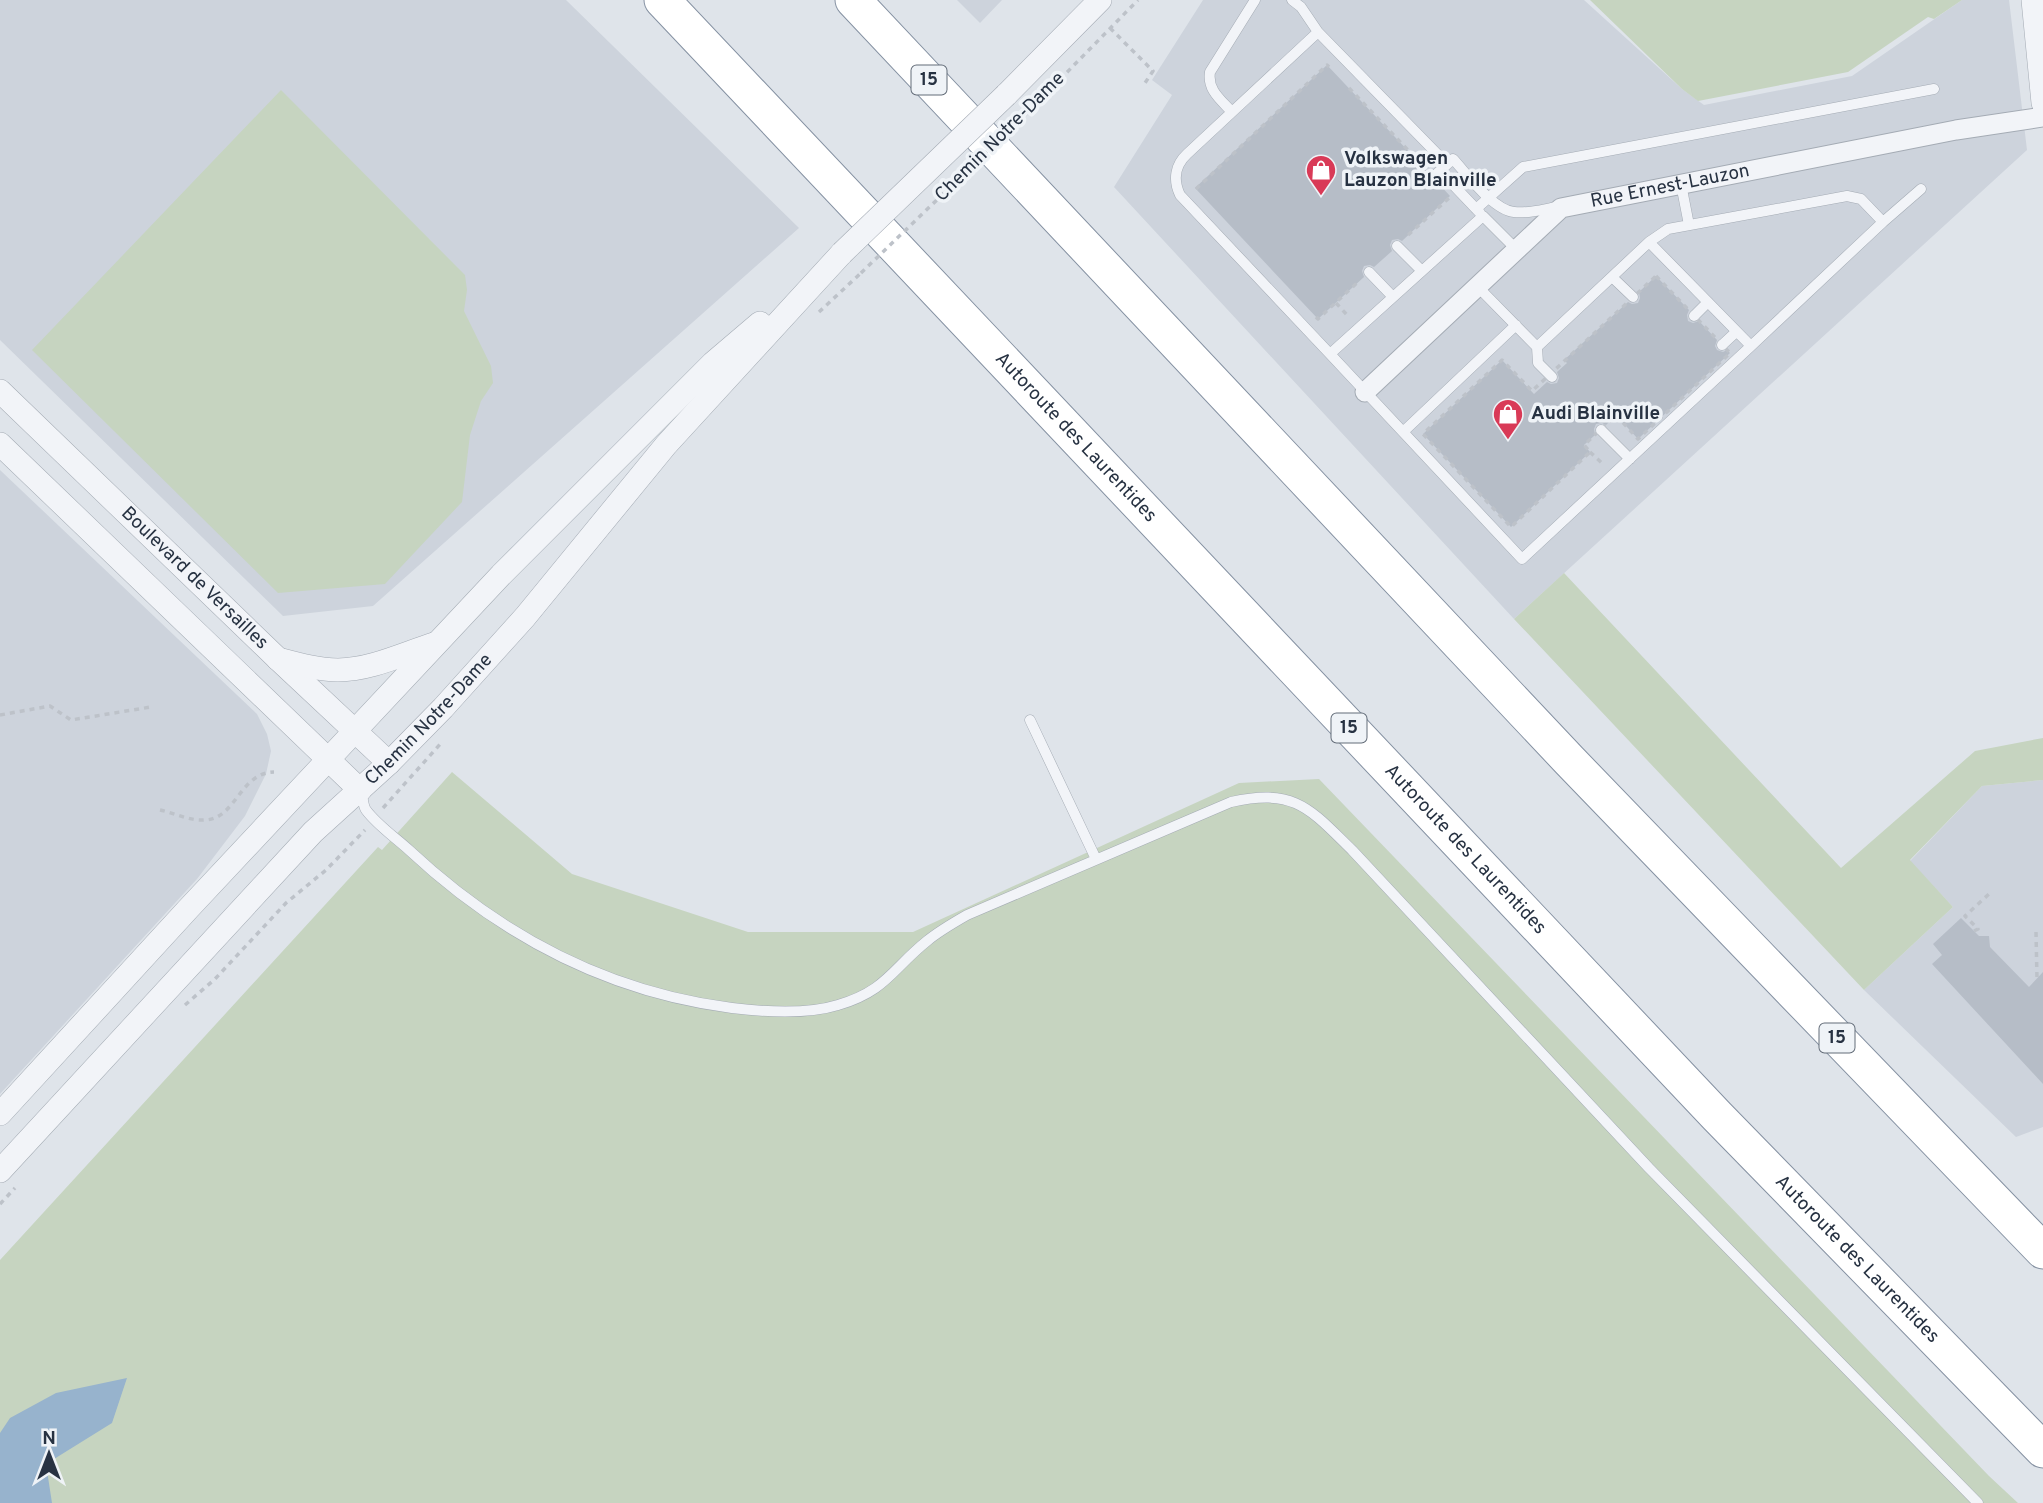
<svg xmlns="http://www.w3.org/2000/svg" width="2043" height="1503" viewBox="0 0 2043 1503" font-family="Overpass,sans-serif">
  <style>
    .built { fill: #cdd3dc }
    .green { fill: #c6d4c0 }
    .water { fill: #97b3cd }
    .building { fill: #b6bdc7 }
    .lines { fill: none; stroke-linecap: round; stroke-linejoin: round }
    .service-casing { stroke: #a4abb4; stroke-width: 11 }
    .minor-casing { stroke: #a4abb4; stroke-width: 21 }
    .tertiary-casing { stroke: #a4abb4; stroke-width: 24 }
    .motorway-casing { stroke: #8591a2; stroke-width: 37 }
    .path { stroke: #bdc2c9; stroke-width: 3.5; stroke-dasharray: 5 5; stroke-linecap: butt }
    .service { stroke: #f2f4f8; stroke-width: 10 }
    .minor { stroke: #f2f4f8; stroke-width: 19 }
    .tertiary { stroke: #f2f4f8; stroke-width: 23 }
    .motorway { stroke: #fff; stroke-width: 35 }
    .tertiary-bridge-casing { stroke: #a4abb4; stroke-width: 24; stroke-linecap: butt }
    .path-bridge { stroke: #bdc2c9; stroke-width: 3.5; stroke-dasharray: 5 5; stroke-linecap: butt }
    .tertiary-bridge { stroke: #f2f4f8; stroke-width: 23 }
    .labels { text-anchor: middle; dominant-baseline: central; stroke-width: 7; stroke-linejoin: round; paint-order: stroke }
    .shield { fill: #eff3f7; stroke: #636c78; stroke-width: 2 }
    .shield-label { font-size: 18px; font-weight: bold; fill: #273242 }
    .street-label { font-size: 19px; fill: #273242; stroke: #eff3f7 }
    .poi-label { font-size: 19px; font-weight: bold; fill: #273242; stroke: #eff3f7; text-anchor: start }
  </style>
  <rect width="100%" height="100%" fill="#dfe4ea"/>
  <path class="built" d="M0,0h566l233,228 -426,378 -90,10 -283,-276z
    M957,0h45l-22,23z
    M1203,0h381l98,89 22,16 148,-29 110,-76h47l18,150 -513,469 -400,-432 58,-92 -20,-15z
    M0,470l257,244 10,20 4,17 -5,23 -21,42 -48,63 -197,215z
    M2043,780v347l-27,10 -152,-147 89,-83 -43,-46 72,-75z"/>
  <path class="green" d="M1590,0h372l-28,19 -6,-2 -80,55 -150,29 -16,-12z
    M281,90l184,185 2,15 -3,21 27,55 2,17 -12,18 -11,34 -8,67 -77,82 -107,9 -246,-243z
    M1564,573l277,295 134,-117 68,-13v42l-61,6 -72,74 43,47 -89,83 -350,-371z
    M452,772l120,102 176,58h165l326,-149 80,-4 670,697 29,27h-2018v-243l378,-413 4,3z"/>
  <path class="water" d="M127,1378l-15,45 -66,41 6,39h-52v-70l10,-15 46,-25z"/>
  <path class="building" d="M1327,65l101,107 -2,6 2,4 6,2 4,-1 12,13 -48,45 -4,-2 -6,1 -2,5 2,6 -18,16 -4,-2 -6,1 -2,5 2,6 -46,42 -123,-131z
    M1656,276l33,34 -2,5 1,6 5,2 6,-2 18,19 -2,6 2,4 6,2 4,-2 3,3 -92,86 -22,-24 -10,10 -4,-2 -6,1 -2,5 1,6 -11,10 6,7 -79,75 -88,-93 79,-74 32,34 13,-12 4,2 6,-1 2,-5 -2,-6 10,-9 -3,-3 64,-58 4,2 6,-1 2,-5 -1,-6z
    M1961,918l18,18h10l1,11 39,40 14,-15v112l-111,-120 10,-9 -9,-11z"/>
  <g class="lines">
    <g class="service-casing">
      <path id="service" d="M1292,0l9,7 17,25
        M1232,112c-11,-12 -25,-22 -22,-40l45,-72
        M1440,171l40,42
        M1433,177l20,-18c14,15 40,51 61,53 14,2 30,-3 43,-5
        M1681,184l8,41
        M1476,209l47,-42 411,-78
        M1883,222l38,-33
        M1397,246l25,25
        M1515,248l-32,-32 -153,138 192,205 229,-213
        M1369,272l24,25
        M1612,277l21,20
        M1477,286l60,61 112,-105 102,104 132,-124 -22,-23 -14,-3 -179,33 -19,13
        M1694,316l14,-14
        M1722,345l14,-13
        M1537,347l1,16 14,14
        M1330,354l-150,-159c-7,-15 -5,-30 7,-41l131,-122 129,132
        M1601,430l29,29
        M1403,432l113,-107
        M1030,720l66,139
        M360,790c4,7 2,14 6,20 11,15 30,28 43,40 92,86 197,142 323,158 33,4 74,7 106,-3 48,-14 54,-36 89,-64 12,-10 26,-18 40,-26l264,-113c64,-14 78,6 121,48l297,318 329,335"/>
    </g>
    <g class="minor-casing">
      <g id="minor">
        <path id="s1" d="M1365,392l196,-184 395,-78 87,-13"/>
      </g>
    </g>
    <g class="tertiary-casing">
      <g id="tertiary">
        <path d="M2033,0l10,103"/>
        <path d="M1006,95l94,-95"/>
        <path id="s2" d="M0,391l278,268 111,104"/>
        <path d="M0,444l360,346"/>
        <path d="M278,659c19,5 40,11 60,11 32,0 65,-16 96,-26"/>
        <path d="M0,1114l189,-206 312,-333 212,-212 47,-40"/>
        <path id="s3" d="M0,1171l313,-339 76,-69 54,-55 82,-91 141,-172 176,-192"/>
      </g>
    </g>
    <g class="motorway-casing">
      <g id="motorway">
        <path id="s4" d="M662,0l1055,1116 326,334"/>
        <path d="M853,0l716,760 474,491"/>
      </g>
    </g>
    <path class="path" d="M1110,28l43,43 -10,15
      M1349,88l74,78
      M1025,115l113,-115
      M1196,189l131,-124 2,2
      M1408,235l41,-37
      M1656,276l74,77 -92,86 -22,-24 -32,30 6,7 -79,75 -88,-93 79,-74 30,31z
      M1336,303l13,14
      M819,312l42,-39
      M1316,317l2,2 41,-38
      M1590,452l14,13
      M0,715l50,-9 21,14 80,-13
      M383,808l60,-67
      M160,810c14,3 30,11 44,10 32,0 35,-47 70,-48
      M1974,931l4,-2 -13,-13 24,-22
      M2036,932l1,47
      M185,1005l30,-26 71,-76 40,-33 39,-40
      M0,1204l15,-16"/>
    <use href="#service" class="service"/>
    <use href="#minor" class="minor"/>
    <use href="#tertiary" class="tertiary"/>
    <use href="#motorway" class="motorway"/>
    <g class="tertiary-bridge-casing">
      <path id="tertiary-bridge" d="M842,253l164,-158"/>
    </g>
    <path class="path-bridge" d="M861,273l164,-158"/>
    <use href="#tertiary-bridge" class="tertiary-bridge"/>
  </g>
  <defs>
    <g id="shop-pin" transform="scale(1.575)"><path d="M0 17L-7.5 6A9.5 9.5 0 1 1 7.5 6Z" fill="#d93a57" stroke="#eff3f7"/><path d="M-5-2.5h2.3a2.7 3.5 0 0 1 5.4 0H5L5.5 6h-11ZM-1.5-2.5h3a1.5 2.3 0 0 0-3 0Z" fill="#fff"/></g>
  </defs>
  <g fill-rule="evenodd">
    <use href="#shop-pin" x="1321" y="170"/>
    <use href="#shop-pin" x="1508" y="414"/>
  </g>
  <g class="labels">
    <g class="shield">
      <rect x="911.5" y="65.5" width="35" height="29" rx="5"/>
      <rect x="1331.5" y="713.5" width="35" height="29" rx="5"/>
      <rect x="1819.5" y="1023.5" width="35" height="29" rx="5"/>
    </g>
    <g class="shield-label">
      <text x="929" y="80">15</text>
      <text x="1349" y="728">15</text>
      <text x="1837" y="1038">15</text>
    </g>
    <g class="street-label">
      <text transform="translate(1000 137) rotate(-45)">Chemin Notre-Dame</text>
      <text stroke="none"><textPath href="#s1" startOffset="380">Rue Ernest-Lauzon</textPath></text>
      <text stroke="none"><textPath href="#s4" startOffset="602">Autoroute des Laurentides</textPath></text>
      <text stroke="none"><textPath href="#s2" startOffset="270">Boulevard de Versailles</textPath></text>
      <text stroke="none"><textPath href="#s3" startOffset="623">Chemin Notre-Dame</textPath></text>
      <text stroke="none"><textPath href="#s4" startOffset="1169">Autoroute des Laurentides</textPath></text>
      <text stroke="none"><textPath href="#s4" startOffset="1736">Autoroute des Laurentides</textPath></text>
    </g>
    <g class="poi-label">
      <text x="1344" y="159">Volkswagen<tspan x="1344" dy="22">Lauzon Blainville</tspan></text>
      <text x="1531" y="414">Audi Blainville</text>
    </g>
  </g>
  <g transform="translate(49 1454)" stroke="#eff3f7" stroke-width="5" paint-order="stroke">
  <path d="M0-5L12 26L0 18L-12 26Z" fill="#273242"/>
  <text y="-10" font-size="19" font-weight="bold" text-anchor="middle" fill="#273242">N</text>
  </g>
</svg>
